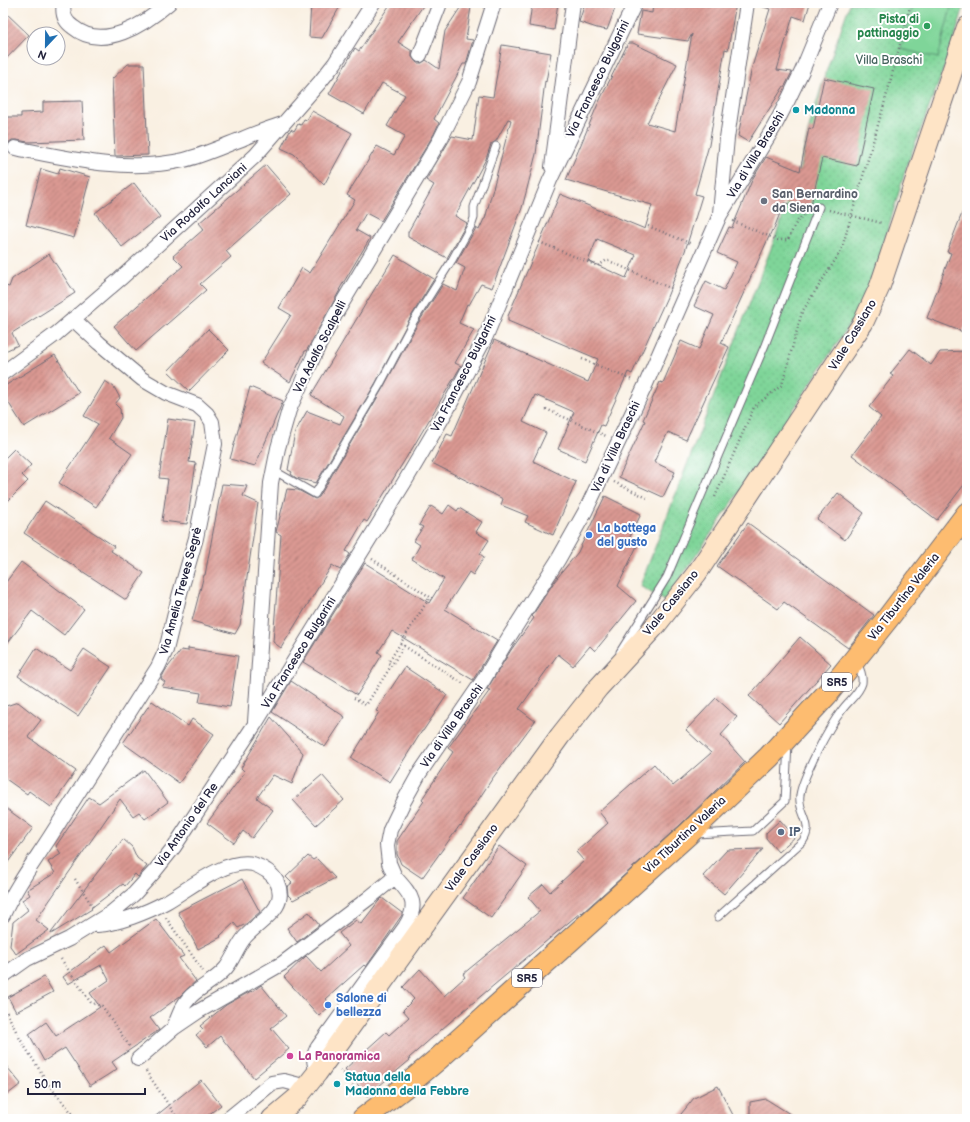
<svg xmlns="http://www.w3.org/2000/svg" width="970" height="1122" viewBox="0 0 970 1122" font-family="'Balsamiq Sans',sans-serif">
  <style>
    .grass { fill: url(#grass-dots); stroke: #507c6a }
    .garden { fill: #7fd599; stroke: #507c6a }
    .building { fill: url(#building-hatch); fill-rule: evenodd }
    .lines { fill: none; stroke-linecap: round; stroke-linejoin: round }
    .lane-casing { stroke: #6d6a75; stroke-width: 9 }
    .street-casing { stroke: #6d6a75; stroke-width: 16 }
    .secondary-casing { stroke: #6d6a75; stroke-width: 22 }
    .primary-casing { stroke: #6d6a75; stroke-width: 24 }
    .path { stroke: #6d6a75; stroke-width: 2.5; stroke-dasharray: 1 3; stroke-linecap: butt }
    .lane { stroke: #fff; stroke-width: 7 }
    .street { stroke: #fff; stroke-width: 14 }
    .secondary { stroke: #fee4c6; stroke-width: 20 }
    .primary { stroke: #fdbc70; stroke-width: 22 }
    .leisure-dot { fill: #2e9e5b; stroke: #fff; stroke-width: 1.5 }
    .culture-dot { fill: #0f9aa8; stroke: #fff; stroke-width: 1.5 }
    .worship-dot { fill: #6b7280; stroke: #fff; stroke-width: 1.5 }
    .shop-dot { fill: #3f7fe0; stroke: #fff; stroke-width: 1.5 }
    .service-dot { fill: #5c6f8a; stroke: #fff; stroke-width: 1.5 }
    .hotel-dot { fill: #d1479c; stroke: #fff; stroke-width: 1.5 }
    .labels { text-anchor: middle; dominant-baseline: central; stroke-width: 4; stroke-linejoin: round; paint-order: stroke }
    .shield { fill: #fff; stroke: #646476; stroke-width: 1 }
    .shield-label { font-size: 11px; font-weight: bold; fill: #22223b }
    .leisure-label { font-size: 12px; font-weight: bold; fill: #27864d; stroke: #fff; text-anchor: end }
    .park-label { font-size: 12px; fill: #43615c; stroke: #fff }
    .street-label { font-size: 12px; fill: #22223b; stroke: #fff }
    .culture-label { font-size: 12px; font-weight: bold; fill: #0d838f; stroke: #fff; text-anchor: start }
    .worship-label { font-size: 12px; font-weight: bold; fill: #5b616d; stroke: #fff; text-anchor: start }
    .shop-label { font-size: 12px; font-weight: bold; fill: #366cbe; stroke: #fff; text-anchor: start }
    .service-label { font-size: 12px; font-weight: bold; fill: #4e5e75; stroke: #fff; text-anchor: start }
    .hotel-label { font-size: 12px; font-weight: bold; fill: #b23c85; stroke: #fff; text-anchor: start }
  </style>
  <defs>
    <pattern id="grass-dots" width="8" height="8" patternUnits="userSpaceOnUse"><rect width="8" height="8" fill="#7fd599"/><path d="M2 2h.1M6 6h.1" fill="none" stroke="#6db785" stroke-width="1.8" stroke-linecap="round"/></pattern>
    <pattern id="building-hatch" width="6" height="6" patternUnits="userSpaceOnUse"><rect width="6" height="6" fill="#da9992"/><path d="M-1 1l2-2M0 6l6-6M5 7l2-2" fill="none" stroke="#b07c78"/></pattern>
  </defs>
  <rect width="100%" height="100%" fill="#fff"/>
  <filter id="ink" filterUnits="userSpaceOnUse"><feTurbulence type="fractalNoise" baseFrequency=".025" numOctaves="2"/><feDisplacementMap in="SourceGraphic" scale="8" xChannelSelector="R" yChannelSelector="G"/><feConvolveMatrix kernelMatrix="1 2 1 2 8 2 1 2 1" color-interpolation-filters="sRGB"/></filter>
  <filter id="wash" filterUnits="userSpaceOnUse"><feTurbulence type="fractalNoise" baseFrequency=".012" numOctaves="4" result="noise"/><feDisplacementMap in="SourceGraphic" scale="16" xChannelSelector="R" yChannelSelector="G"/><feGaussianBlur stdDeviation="0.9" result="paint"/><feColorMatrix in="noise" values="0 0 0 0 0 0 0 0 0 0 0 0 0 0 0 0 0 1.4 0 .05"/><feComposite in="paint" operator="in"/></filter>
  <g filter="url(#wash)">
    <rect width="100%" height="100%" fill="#f9f0e2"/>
    <path class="grass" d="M850,3h115l-15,50 -43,112 -39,131 -132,201 -71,104 -25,-15 135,-348 24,-68 10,-42 15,-50z"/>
    <path class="garden" d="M914,3h38l-14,55 -37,-9z"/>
    <g id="blocks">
      <path class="building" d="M311,3h31l-20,35 -13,-1z
        M391,3h34l-27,39 14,9v6l5,6h5l4,-3 13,9 6,-38 17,-26 9,2 -5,32 7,1 -7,24h-3l-29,55 5,4 -5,11 -50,82 -3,5 -15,-8 -10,17 14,8 -1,2 -30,50h1l-32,58 -2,3h-1l-15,31 -29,-19 30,-48 -12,-7 23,-40 8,5 45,-73 -8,-5 30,-49 17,9 11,-19 -18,-10 18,-31 -23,-12 -18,31 -35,-20 26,-46 4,3z
        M532,3h26l-4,27 -25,-4z
        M585,3h32l-10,27 -10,-2 -18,-6z
        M653,3h83l-8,47 -3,-1 -16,96 -14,49 7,2 -17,55 -18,46 -35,77 -4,-2 -24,54 -3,-1 -16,36 -27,-12 16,-37 -39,-17 -12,27 23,11 -13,28 43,21 -23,53 -28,-13 3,-6 -27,-11 2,-6 -71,-36 15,-29 5,2 42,-96 94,42 10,-23 -90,-38v-5l52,-122 85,35 7,-24 -86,-25 31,-74 31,-63h5l44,21 -30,59 28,8 17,-97 -4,7 -51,-7 4,-23 11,2zM597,239l39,16 -10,23 -38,-17z
        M761,3h49l-5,17 -12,-4 -16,54 15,2 -7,14h-1l-36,56 -10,-6 14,-69 18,-58 -10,-3z
        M3,10l26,25 -26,27z
        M502,45l49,8 -5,29 -1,-1 -9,73 -14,54 -30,80 -11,-4 -12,21 -2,-1 -8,19 15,7 -19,33 6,3 -52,88v-1l-42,69 -3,-2 -18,31 4,3 -10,16 -8,-5 -51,83 -8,-6 8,-107 -5,-3 11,-43 11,1 17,9 4,-2 64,-109 34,-63 26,-41 14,7 8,-23 -9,-5 20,-35 3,2 5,-11h1l26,-99 -3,-1 -12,22 -5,3 -5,15 -31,57 12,7 -20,35 -39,-21v-5l26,-47 -8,-5 26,-44 21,4 6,-45 14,2z
        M128,64h16l4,91 -33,1 -3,-77z
        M824,78l50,11 -17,77 -35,-8 -12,51 -26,-6 -11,28 -1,-1 -51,113 8,4 -43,93 -18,-8 -14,30 21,10 -12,25 -44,-20 26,-56 -2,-1 17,-38 3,1 18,-42 18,8 15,-34 -20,-9 12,-25 18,9 13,-28 -20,-9 12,-26 3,1 21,-50 13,-21 34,14 9,-43 4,1z
        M82,101l2,39 -56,2 -12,-2h-4l-4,3h-5v-26h18v-4l22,-1v-10z
        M312,111l40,22 -28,52 -30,-31 -13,-6 10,-19 3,2 4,-7 3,1 3,-6 3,1z
        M266,165l25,29 -65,57 5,6 -31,27 6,6 -70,61 -22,-25 69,-60 -10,-10 31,-27 -5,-6z
        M60,168l30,9 -16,61 -48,-13 15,-56 17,5z
        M134,183l26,34 -38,30 -27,-34z
        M966,203h1v119l-4,10 -36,-14 24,-65 -4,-1z
        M49,254l26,39 -63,40 6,12 -15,7v-67l6,2 3,-8z
        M395,255l39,24 -25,41 -34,64 -59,99 -20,-5 -5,-4 1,-2 -4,-2 7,-38 12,-21 33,13 4,-8 -33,-21z
        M208,329l21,21 -40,41 -21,-20z
        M910,349l21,16 9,-13 27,-1v130l-30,39 -85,-65 29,-38 -12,-10 24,-31 -3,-2z
        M55,355l24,38 -55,34 -21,-33v-7z
        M105,381l9,6 6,11 -5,6 5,5 1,9 -12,20 23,16 -36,53 -37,-24 39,-59 -14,-8z
        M250,387l33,14 -28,65 -25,-7z
        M168,419l27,4 -6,39 7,1 -9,61 -25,-3 6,-42 -9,-1z
        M14,449l17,16 -9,10 6,6 -25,25v-46z
        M222,484l25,2 -4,10 15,7 -18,122 -5,9 -43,-13 12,-46h1z
        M838,493l26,20 -19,27 -28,-21z
        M605,496l36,18 -13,27 9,5 -19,40 18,15 -41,50 -5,-5 -17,20 -15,-12 -39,55 16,12 -43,58 -31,47 -1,-1 -38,53 -21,-14 -4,-10v-13l27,-40 -2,-2 31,-47 -5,-4 42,-58 -3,-1 24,-39 23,-32 -2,-2 22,-34 24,-30z
        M45,501l69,45 -3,5 33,22 -18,27 -102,-67z
        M449,505l8,6 2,-3 23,14 -6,10 13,8 -9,14 4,3 -11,18 -4,-3 -24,37 52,32 -24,39 -81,-49 -14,21 4,3 -25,40 -54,-33 62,-99 64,40 15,-24 -32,-20 8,-14 -6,-4 9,-14 -4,-2 12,-19 12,8z
        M748,523l126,92 -26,33 -64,-46 -6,7 -61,-43z
        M21,562l63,47 -20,26 -32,-24 -29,38v-63z
        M800,637l31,27 -52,59 -30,-27z
        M36,648l34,22 14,-21 27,18 -33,49 -60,-40z
        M188,648l50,8 -8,51 -31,-5 2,-9 -39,-6 3,-5 -4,-3 4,-8 16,-21 7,1z
        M405,667l42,28 -24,36h-1l-32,51 -39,-24 28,-46 -3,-1z
        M291,681l54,36 -20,30 -53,-35z
        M716,698l21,19 -16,18 24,27 -65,63 -98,88 -1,-1 -131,110 -41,36 1,2 -43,36 -22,-27 41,-37 3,3 20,-18 -6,-7 11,-11 -11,-12 17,-18 24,27 21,-19 -2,-3 77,-63 -12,-14 15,-13 7,8 34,-31 -8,-9 32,-29 -9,-11 55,-48 19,22 38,-33 -25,-23z
        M152,701l36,25 4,-7 22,15 -35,49 -56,-40z
        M18,702l23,18 -13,17 48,34 -25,36 -22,-16 -2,3 -24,-17v-70z
        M271,717l32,36 -11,31 -19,-9 -16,23 16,12 -21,28 -9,-7 -9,12 -27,-20 38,-51 -4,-4z
        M144,770l24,32 -23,17 -6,-7 -6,4 -13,-17 -84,121 13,10 -33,24 -6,-8 3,-24 15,-12 -6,-10 8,-5 -3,-5 28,-17 -7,-11 13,-8 -5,-8 33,-49 10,6z
        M322,775l22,25 -28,25 -23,-25z
        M3,806l30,22 -30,41z
        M780,820l15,17 -17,15 -12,-14v-5z
        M123,839l9,8 5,11 10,8 -9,11 -3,-3 -10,12 -2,-2 -32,24 1,1 -41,25v-1z
        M499,846l28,20 -36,52 -28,-20z
        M763,849l-39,45 -21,-18 24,-26z
        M308,856l5,4 3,-2 19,20 -42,22 -5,-5 -1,-8 5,-4 -6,-6z
        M242,879l18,33 -14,12 -8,4 -4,-5 -14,13 1,1 -23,12 -20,-37z
        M382,898l20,15v2l-36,52 -2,-2 -38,34 5,6 -12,11 -35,-39 22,-21 15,16 28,-26 -10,-13 17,-13 5,4 17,-22z
        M309,912l10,13 -22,17 -10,-14z
        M156,919l28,37 -5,2 17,23 -10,9 -6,6 -30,22 9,12 -47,32 5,7 -27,17 -25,-38 -21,13 -15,-27 17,-12 10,14 44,-29 -10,-14 19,-13 -8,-15 -33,19 -5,-7 43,-32 5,7z
        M44,977l9,15 -37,20 -8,-15z
        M261,985l25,31 -15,12 18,21 -35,29 -34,-42 -13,11 -11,-12 7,-6 -3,-3 26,-21 25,-14 1,1z
        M3,1062l18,22 -18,14z
        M201,1080l20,25 -18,14h-51z
        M718,1086l15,29 -9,4h-47l17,-21z
        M766,1099l32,20h-48v-17z"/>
    </g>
  </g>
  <g filter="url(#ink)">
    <use href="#blocks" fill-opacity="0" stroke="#6d6a75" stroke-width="1"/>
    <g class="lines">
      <g class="lane-casing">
        <path id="lane" d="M273,470l42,24 64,-108 34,-64 39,-62 20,-36 2,-6v-11l22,-61
          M620,652l47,-75 98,-232 54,-138
          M696,834l57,-3 32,-30 3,-57
          M718,917l85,-76c12,-18 -6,-28 -3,-46 2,-13 11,-31 17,-43 7,-14 15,-29 25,-42 6,-9 17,-16 20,-27 1,-8 -2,-14 -5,-20"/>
      </g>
      <g class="street-casing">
        <path id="street" d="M64,3c-2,10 0,18 9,24 30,25 72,-3 96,-24
          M420,55l19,-49 -1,-3
          M15,148c56,11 112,25 169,12 20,-5 39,-14 58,-21 13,-6 26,-10 40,-15
          M552,167l21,-164
          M720,213l7,-75 20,-135
          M3,373l53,-39 64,-55 135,-123 65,-74 15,-19 38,-60
          M255,722l16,-239 7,-35 11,-38 29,-63 17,-32 106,-177 28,-56 25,-79
          M395,877l-6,-14 -2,-18 3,-15 14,-29 15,-27 65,-95 25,-42 49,-77 27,-48 60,-126 75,-171 54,-88 14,-27 14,-29 28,-68
          M3,915c12,-28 31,-53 47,-78 36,-57 72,-114 108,-170l8,-17 14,-57 16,-55 19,-94 -3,-22 -5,-8 -10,-9 -31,-12 -24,-14 -43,-36 -26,-24
          M97,925c20,-1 51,-13 69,-23 23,-13 59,-44 87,-38 9,3 19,9 24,18 12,27 -17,38 -32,55 -8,9 -11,21 -19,31 -10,12 -24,18 -35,28 -9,9 -13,21 -17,32l25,-17 84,-48 86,-65 26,-21c16,18 25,26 10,50l-87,120c-6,9 -4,16 -1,26
          M3,976l24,-17 42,-20 42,-26 23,-19 20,-22 20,-25 81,-123 149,-241 43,-73 39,-74 64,-156 85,-177
          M138,1059l36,-31
          M228,1119l44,-36 12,-2 23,6"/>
      </g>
      <g class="secondary-casing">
        <path id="secondary" d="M272,1119l25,-21 20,-25 243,-337 38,-48 58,-63 41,-52 145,-219 21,-31 17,-37 87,-259"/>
      </g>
      <g class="primary-casing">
        <path id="primary" d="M363,1119l44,-34 31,-26 250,-225 81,-77 58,-63 61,-76 79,-104"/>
      </g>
      <path class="path" d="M829,210l53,13
        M733,221l45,19h10c4,-9 8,-20 16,-25
        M648,226l44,18
        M539,242l59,24 9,-6 65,29
        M582,359l50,21
        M546,409l60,27
        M614,482l33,16
        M715,497l39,-90 28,-22 20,-73 39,-61 44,-150 26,-98
        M372,559l58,38 -42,66 4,2
        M354,698l12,7 38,-59 60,38
        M75,879l18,28
        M166,918l37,53
        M61,959l30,44 11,3 28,41
        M3,1005l17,34 31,49 21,25 3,6
        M340,1070l22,27
        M146,1071l32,48"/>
      <use href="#lane" class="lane"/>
      <use href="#street" class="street"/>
      <use href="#secondary" class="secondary"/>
      <use href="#primary" class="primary"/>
    </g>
  </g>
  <circle class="leisure-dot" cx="927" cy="26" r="4"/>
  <g class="culture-dot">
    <circle cx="796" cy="110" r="4"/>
    <circle cx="337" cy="1084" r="4"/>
  </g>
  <circle class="worship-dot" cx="764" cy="201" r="4"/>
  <g class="shop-dot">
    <circle cx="589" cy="535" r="4"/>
    <circle cx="328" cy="1005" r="4"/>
  </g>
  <circle class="service-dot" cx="781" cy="832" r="4"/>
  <circle class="hotel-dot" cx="290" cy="1056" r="4"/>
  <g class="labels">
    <g class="shield">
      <rect x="822" y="673" width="30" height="18" rx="3"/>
      <rect x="512" y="969" width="30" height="18" rx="3"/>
    </g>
    <g class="shield-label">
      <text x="837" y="682">SR5</text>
      <text x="527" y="978">SR5</text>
    </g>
    <g class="leisure-label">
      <text x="919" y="19">Pista di<tspan x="919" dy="14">pattinaggio</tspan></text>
    </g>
    <g class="park-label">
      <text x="889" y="60">Villa Braschi</text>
    </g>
    <g class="street-label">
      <text transform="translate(598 79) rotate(-64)">Via Francesco Bulgarini</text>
      <text transform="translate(756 155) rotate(-59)">Via di Villa Braschi</text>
      <text transform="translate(204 203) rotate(-42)">Via Rodolfo Lanciani</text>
      <text transform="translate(853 335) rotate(-59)">Viale Cassiano</text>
      <text transform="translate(320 347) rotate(-63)">Via Adolfo Scalpelli</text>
      <text transform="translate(464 374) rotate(-63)">Via Francesco Bulgarini</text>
      <text transform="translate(616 447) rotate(-65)">Via di Villa Braschi</text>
      <text transform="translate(181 591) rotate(-75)">Via Amelia Treves Segrè</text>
      <text transform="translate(904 597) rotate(-52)">Via Tiburtina Valeria</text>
      <text transform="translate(671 603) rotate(-51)">Viale Cassiano</text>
      <text transform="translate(299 653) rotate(-58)">Via Francesco Bulgarini</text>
      <text transform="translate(452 726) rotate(-55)">Via di Villa Braschi</text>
      <text transform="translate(187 825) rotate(-55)">Via Antonio del Re</text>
      <text transform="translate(685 835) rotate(-43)">Via Tiburtina Valeria</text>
      <text transform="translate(472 858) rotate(-54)">Viale Cassiano</text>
    </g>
    <g class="culture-label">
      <text x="804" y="110">Madonna</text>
      <text x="345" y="1077">Statua della<tspan x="345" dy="14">Madonna della Febbre</tspan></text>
    </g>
    <g class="worship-label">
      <text x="772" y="194">San Bernardino<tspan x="772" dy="14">da Siena</tspan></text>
    </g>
    <g class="shop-label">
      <text x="597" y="528">La bottega<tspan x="597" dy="14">del gusto</tspan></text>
      <text x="336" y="998">Salone di<tspan x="336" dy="14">bellezza</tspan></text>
    </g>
    <g class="service-label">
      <text x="789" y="832">IP</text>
    </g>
    <g class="hotel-label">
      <text x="298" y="1056">La Panoramica</text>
    </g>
  </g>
  <rect width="970" height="1122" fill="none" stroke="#fff" stroke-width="16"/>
  <g transform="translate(46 46) rotate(202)"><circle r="19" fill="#ffffff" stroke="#a7a7b1"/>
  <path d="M0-3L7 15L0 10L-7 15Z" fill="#1f6fb2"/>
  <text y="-6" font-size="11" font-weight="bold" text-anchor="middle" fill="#22223b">N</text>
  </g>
  <path d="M28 1088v6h117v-6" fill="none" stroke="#22223b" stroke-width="2"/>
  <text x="34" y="1088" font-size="12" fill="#22223b" stroke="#ffffff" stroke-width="3" paint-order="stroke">50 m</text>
</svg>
